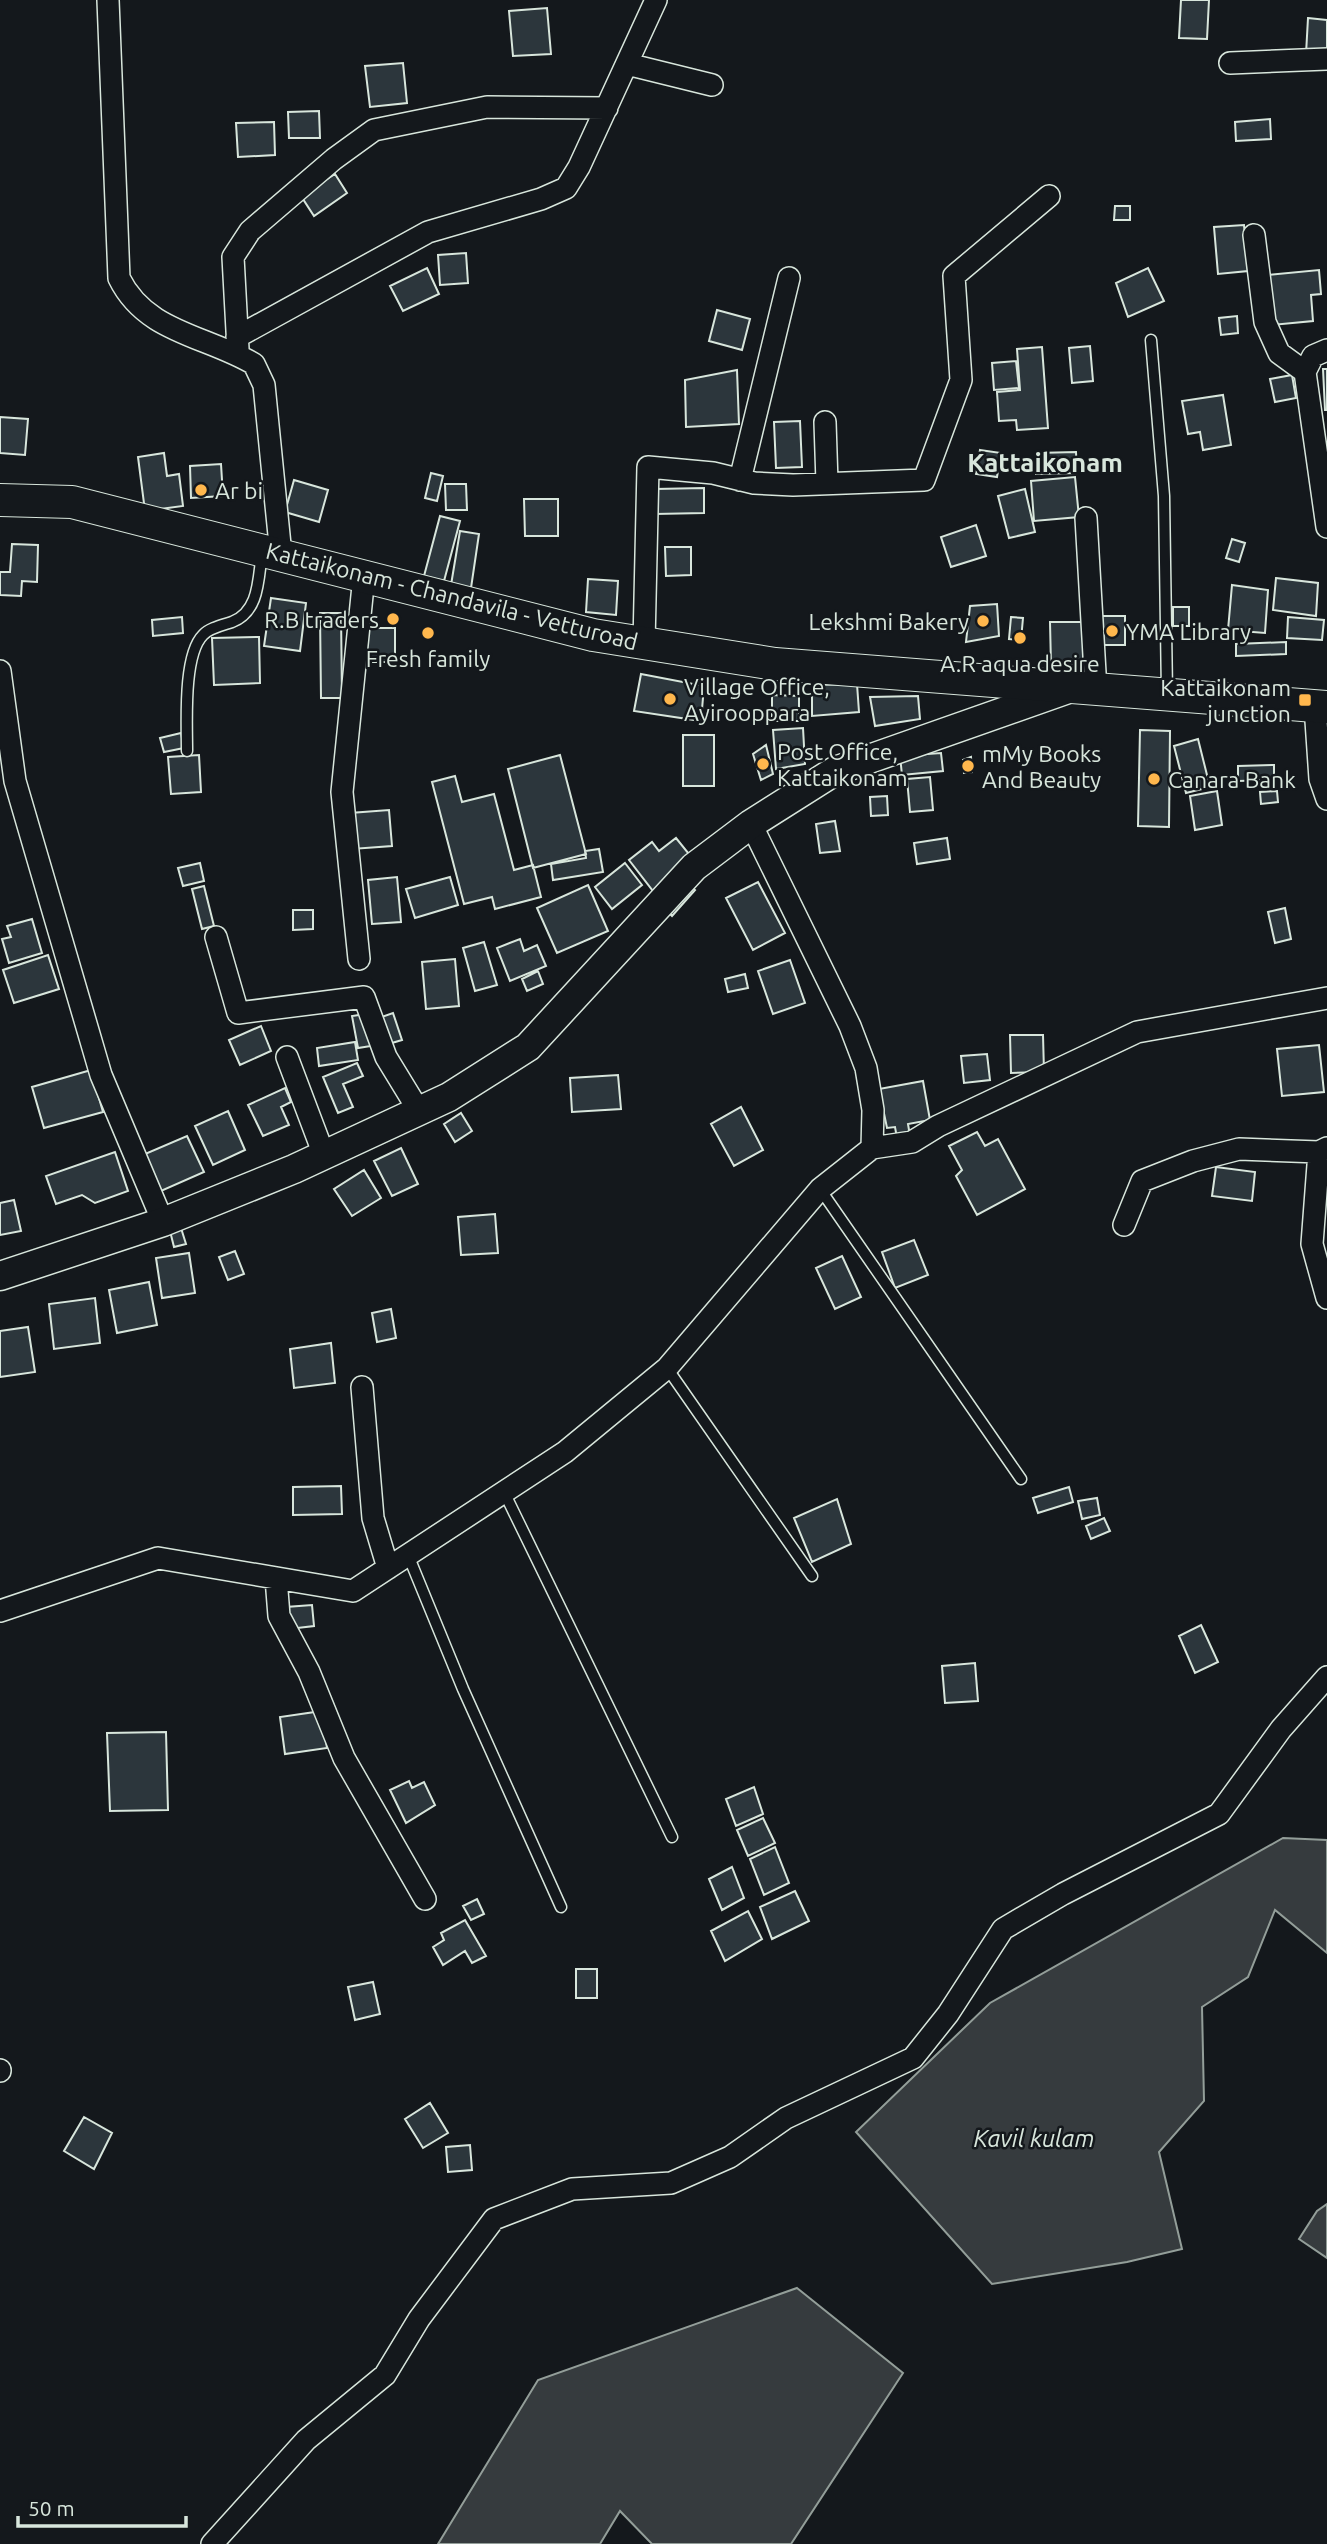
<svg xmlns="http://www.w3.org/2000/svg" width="1327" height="2544" viewBox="0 0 1327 2544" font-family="Ubuntu,sans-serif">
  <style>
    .water { fill: #363b3e; stroke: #939e99; stroke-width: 2 }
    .building { fill: #2c363c; stroke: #d8e6dc; stroke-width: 2 }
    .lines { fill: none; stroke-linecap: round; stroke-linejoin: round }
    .service-casing { stroke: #d8e6dc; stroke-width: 13 }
    .minor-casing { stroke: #d8e6dc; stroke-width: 24 }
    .secondary-casing { stroke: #d8e6dc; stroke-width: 31 }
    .primary-casing { stroke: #d8e6dc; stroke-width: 34 }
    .service { stroke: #14181c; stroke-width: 10 }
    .minor { stroke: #14181c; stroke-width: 21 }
    .secondary { stroke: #14181c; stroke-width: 28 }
    .primary { stroke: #14181c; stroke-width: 32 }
    .poi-dot { fill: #ffb74d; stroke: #14181c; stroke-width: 2.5 }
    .labels { text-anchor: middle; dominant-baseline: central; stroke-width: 5; stroke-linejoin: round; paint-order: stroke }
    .poi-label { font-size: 23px; fill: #d8e6dc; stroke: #14181c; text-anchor: start }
    .street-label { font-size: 23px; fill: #d8e6dc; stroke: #14181c }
    .water-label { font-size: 24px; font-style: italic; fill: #d8e6dc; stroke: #14181c }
    .quarter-label { font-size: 26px; font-weight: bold; fill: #d8e6dc; stroke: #14181c }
  </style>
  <rect width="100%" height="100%" fill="#14181c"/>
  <path class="water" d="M1283,1838l44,2v113l-52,-43 -27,67 -46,30 2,94 -45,51 23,97 -55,13 -135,22 -136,-152 134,-129z
    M1327,2204v54l-28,-19 18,-28z
    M797,2288l106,85 -112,171h-139l-32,-33 -20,33h-162l100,-164z"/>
  <path class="building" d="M1181,0h28l-2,39 -28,-1z
    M547,8l4,46 -38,2 -4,-45z
    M1308,18l19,2v34h-21z
    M403,63l4,40 -37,4 -5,-41z
    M319,111l1,27h-31l-1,-26z
    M1270,119l1,20 -35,2 -1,-19z
    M274,122l1,33 -37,2 -2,-34z
    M335,174l12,19 -33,23 -13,-20z
    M1115,206h15v14h-16z
    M1244,225l4,46 -30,3 -4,-47z
    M466,253l2,30 -28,2 -2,-30z
    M427,268l12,26 -36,17 -13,-25z
    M1148,268l16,33 -36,16 -12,-34z
    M1319,270l2,24 -10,1 2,26 -41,4 -4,-50z
    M717,310l33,9 -8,31 -33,-9z
    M1237,316l1,17 -17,2 -2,-17z
    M1090,346l3,35 -21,2 -3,-35z
    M1042,347l6,81 -31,2 -1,-10 -17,1 -2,-29 23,-2 -3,-41z
    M1016,361l3,27 -25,2 -2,-27z
    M1323,369h4v41h-2z
    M737,370l2,54 -53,3 -1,-47z
    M1292,375l4,23 -21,4 -5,-23z
    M1223,395l8,50 -28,5 -3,-18 -12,2 -6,-33z
    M0,417l28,2 -3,36 -25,-2z
    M800,421l2,46 -26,1 -2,-46z
    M980,450l21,3 -4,24 -21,-3z
    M1076,452l1,21 -41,1v-21z
    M164,453l3,23 12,-2 4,32 -38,5 -7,-54z
    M221,464l2,32 -32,2 -1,-32z
    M431,473l12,3 -6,25 -12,-3z
    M1075,477l4,40 -45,4 -3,-40z
    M294,480l34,10 -9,32 -34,-10z
    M445,484h21l1,26h-21z
    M704,488v25l-49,1v-25z
    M1025,489l10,43 -26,6 -11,-42z
    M524,499h34v37h-33z
    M440,516l20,5 -16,60 -20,-5z
    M976,525l10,31 -35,11 -10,-30z
    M460,531l19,3 -8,54 -20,-3z
    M1232,539l13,4 -6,19 -13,-4z
    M12,544l26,1 -1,37 -15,-1 -1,15 -21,-1v-23h10z
    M665,547h26v28l-25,1z
    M1276,578l42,5 -2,33 -43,-6z
    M588,579l30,2 -2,34 -30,-3z
    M1232,585l36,5 -3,43 -37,-3z
    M271,598l35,5 -6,48 -36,-5z
    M997,604l2,32 -33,6 4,-36z
    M1173,607h16v19h-16z
    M320,613h21l1,85h-21z
    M1099,616h26v29h-26z
    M182,617l1,16 -30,3 -1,-16z
    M1011,617l12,1 -2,22 -12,-1z
    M1288,617l36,3 -2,20 -35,-2z
    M1050,622h33v43h-32z
    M363,628h32v34h-32z
    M259,637l1,46 -46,2 -2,-47z
    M1286,642v12l-50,2v-12z
    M641,674l63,12 -3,35 -67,-10z
    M857,684l2,28 -47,4v-31z
    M772,695l27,1v25h-27z
    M918,696l2,23 -45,7 -5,-29z
    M803,728l2,36 -29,5 -3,-39z
    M1140,730l30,1 -1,96 -31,-1z
    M181,733l3,15 -20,4 -4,-14z
    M683,735h31v51h-31z
    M1198,739l12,48 -24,6 -12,-47z
    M766,745l7,29 -12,6 -8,-26z
    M766,745l7,29 -12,6 -8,-26z
    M941,753l2,18 -41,4 -2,-19z
    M199,755l2,37 -30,2 -3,-37z
    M560,755l26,99 -53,14 -25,-99z
    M971,757l1,15 -8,1 -1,-13z
    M1274,765v15l-36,1v-15z
    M455,776l7,26 32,-8 20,76 19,-5 8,32 -46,12 -3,-12 -28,7 -32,-122z
    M930,777l3,33 -23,2 -3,-33z
    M1217,791l5,34 -27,5 -5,-34z
    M1277,791l1,11 -17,2 -1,-12z
    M887,796l1,19 -17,1 -1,-19z
    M389,810l3,36 -40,3 -2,-36z
    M835,821l5,30 -20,2 -4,-29z
    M676,838l17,21 -40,32 -24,-31 23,-18 7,9z
    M947,838l3,21 -33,5 -3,-21z
    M599,849l4,23 -50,8 -2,-16 35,-6 -1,-7z
    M200,863l4,18 -21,5 -5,-18z
    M625,863l17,22 -30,24 -17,-22z
    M397,877l4,45 -29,2 -4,-44z
    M450,877l8,28 -43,13 -9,-29z
    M758,882l27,51 -32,17 -27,-52z
    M687,883l8,7 -23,26 -8,-8z
    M588,885l20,46 -51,22 -20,-45z
    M204,886l10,40 -12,3 -10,-40z
    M1285,908l6,31 -16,4 -7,-31z
    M293,910h20v19l-20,1z
    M32,919l10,34 -33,10 -7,-24 9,-2 -4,-11z
    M520,939l4,12 13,-6 9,21 -36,15 -13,-33z
    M484,942l13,43 -22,6 -12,-43z
    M48,955l11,34 -45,14 -11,-33z
    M455,959l4,47 -33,3 -4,-47z
    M790,960l15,43 -32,11 -15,-43z
    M538,971l5,13 -16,7 -5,-12z
    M745,974l3,14 -20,4 -3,-13z
    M393,1013l9,27 -17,5 -9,-26z
    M366,1014l5,32 -13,2 -6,-32z
    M261,1026l10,25 -31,14 -11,-25z
    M1010,1035h33l1,37 -33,1z
    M355,1042l3,18 -39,6 -2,-18z
    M1319,1045l5,47 -42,4 -5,-47z
    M987,1054l3,26 -26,3 -3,-27z
    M357,1063l6,13 -20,8 10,23 -15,6 -15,-36z
    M91,1070l12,42 -59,16 -12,-41z
    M618,1075l3,34 -49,3 -2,-34z
    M923,1081l7,39 -22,4 2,12 -13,2 -2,-11 -8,1 -8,-39z
    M285,1088l6,14 -10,5 8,18 -26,11 -15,-31z
    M741,1107l22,43 -29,16 -23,-42z
    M228,1111l17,39 -32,15 -18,-39z
    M461,1113l11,18 -17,11 -11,-18z
    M977,1132l8,14 13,-7 27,50 -48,26 -21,-39 6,-6 -13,-24z
    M187,1136l17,36 -43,19 -16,-37z
    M401,1148l17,36 -26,12 -18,-35z
    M115,1152l13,39 -33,12 -13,-8 -26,9 -10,-28z
    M1216,1167l39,5 -3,29 -40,-5z
    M364,1170l17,28 -29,18 -18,-27z
    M14,1200l7,31 -21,4v-32z
    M495,1214l3,39 -37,2 -3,-38z
    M181,1228l5,16 -12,3 -4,-16z
    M914,1240l14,35 -33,13 -13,-36z
    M235,1251l9,23 -16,6 -9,-23z
    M189,1253l6,40 -33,5 -6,-40z
    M842,1256l19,41 -26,12 -19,-41z
    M149,1282l8,43 -40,8 -8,-43z
    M95,1298l5,45 -46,6 -5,-45z
    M391,1309l5,29 -19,4 -5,-29z
    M28,1327l7,45 -35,5v-46z
    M331,1343l4,40 -41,5 -4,-39z
    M341,1486l1,28 -49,1v-28z
    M1069,1487l4,15 -35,11 -5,-15z
    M1097,1498l3,17 -18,4 -4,-18z
    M837,1499l14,45 -39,18 -18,-44z
    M1104,1518l6,13 -19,8 -5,-13z
    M312,1605l2,21 -25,3 -3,-22z
    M1201,1625l17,37 -23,11 -16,-37z
    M975,1663l3,38 -33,2 -3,-37z
    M322,1711l5,37 -42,6 -5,-37z
    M166,1732l2,78 -58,1 -3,-78z
    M409,1781l3,7 12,-6 11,23 -29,18 -16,-33z
    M754,1787l9,27 -27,12 -10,-27z
    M763,1818l12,25 -27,13 -11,-26z
    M775,1847l14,36 -25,12 -14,-36z
    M732,1867l12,31 -22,12 -13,-31z
    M795,1891l14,30 -37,18 -12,-32z
    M477,1899l7,15 -13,6 -8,-14z
    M748,1911l14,28 -37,22 -14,-30z
    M465,1920l21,36 -14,7 -7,-12 -22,14 -10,-18 11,-7 -3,-7z
    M576,1969h21v29h-21z
    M373,1982l7,32 -25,6 -7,-33z
    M430,2103l18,30 -25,15 -18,-29z
    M84,2117l28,16 -18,36 -30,-18z
    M470,2145l2,25 -24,2 -2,-25z"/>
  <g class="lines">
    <g class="service-casing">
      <path id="service" d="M1151,340l13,156 3,197
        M187,751c0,-28 -4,-96 16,-116 6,-7 20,-10 29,-13 28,-11 26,-44 30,-69
        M820,1189l201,290
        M667,1368l145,208
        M504,1492l168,345
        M408,1555l55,134 98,218"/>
    </g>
    <g class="minor-casing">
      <path id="minor" d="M108,0l11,278c27,55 86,57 135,86l10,21 17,170
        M1230,63l97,-4
        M627,64l85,21
        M1254,235l11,87 14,31 26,19
        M237,337l191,-105 113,-33 25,-11 13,-21 77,-167
        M238,349l-5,-92 17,-26 84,-72 40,-29 113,-23 120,1
        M1327,350l-14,6 -8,16 22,155
        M825,422l2,61
        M740,480l49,-202
        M1086,518l10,172
        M644,643l4,-176 65,6 41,10 39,2 131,-5 37,-100 -7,-104 95,-80
        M0,671l15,110 86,294 62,147
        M1315,706l5,73 7,20
        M216,937l22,76 126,-16 22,60 33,54
        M359,959l-17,-167 22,-216
        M287,1057l37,98
        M872,1148l40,-6 26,-16 199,-94 190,-34
        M1319,1152l-7,92 15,54
        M1124,1225l18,-44 51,-20 46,-12 80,3 8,-4
        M362,1387l11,131 15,50
        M276,1578l3,38 30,56 35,86 81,141
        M0,1611l158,-53 195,33 212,-139 102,-84 153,-179 52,-41 1,-38 -7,-42 -16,-42 -99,-202
        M0,2070v1
        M212,2544l94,-104 79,-65 34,-56 75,-100 78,-30 99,-6 59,-26 56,-39 127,-60 35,-44 55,-85 60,-35 156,-80 62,-85 46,-52"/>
    </g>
    <g class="secondary-casing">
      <path id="secondary" d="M0,1276l163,-54 131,-53 155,-72 79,-50 166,-180 57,-43 84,-53 236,-83"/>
    </g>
    <g class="primary-casing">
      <path id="primary" d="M0,500l72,2 521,133 182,29 552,43"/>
    </g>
    <use href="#service" class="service"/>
    <use href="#minor" class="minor"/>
    <use href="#secondary" class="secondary"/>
    <use href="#primary" class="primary"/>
  </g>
  <g class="poi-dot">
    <circle cx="201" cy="490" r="7"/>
    <circle cx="393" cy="619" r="7"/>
    <circle cx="983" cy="621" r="7"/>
    <circle cx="1112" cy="631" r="7"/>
    <circle cx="428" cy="633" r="7"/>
    <circle cx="1020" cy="638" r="7"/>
    <circle cx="670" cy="699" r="7"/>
    <rect x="1298" y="693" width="14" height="14" rx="3.5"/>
    <circle cx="763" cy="764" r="7"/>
    <circle cx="968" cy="766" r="7"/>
    <circle cx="1154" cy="779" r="7"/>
  </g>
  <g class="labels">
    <g class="poi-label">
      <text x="215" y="490">Ar bi</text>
      <text x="379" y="619" text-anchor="end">R.B traders</text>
      <text x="969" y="621" text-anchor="end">Lekshmi Bakery</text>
      <text x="1126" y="631">YMA Library</text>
      <text x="428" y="658" text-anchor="middle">Fresh family</text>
      <text x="1020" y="663" text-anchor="middle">A.R aqua desire</text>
      <text x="684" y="686">Village Office,<tspan x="684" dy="26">Ayirooppara</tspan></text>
      <text x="1291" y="687" text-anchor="end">Kattaikonam<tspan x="1291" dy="26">junction</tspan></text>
      <text x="777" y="751">Post Office,<tspan x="777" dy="26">Kattaikonam</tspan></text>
      <text x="982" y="753">mMy Books<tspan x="982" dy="26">And Beauty</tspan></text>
      <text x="1168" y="779">Canara Bank</text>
    </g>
    <g class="street-label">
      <text transform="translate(452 596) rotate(14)">Kattaikonam - Chandavila - Vetturoad</text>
    </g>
    <g class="water-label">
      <text x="1034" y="2138">Kavil kulam</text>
    </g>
    <g class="quarter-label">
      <text x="1045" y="462">Kattaikonam</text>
    </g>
  </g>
  <path d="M18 2516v10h168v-10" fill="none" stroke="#d8e6dc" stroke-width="3.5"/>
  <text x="28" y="2516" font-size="21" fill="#d8e6dc" stroke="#14181c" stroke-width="5" paint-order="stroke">50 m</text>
</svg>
